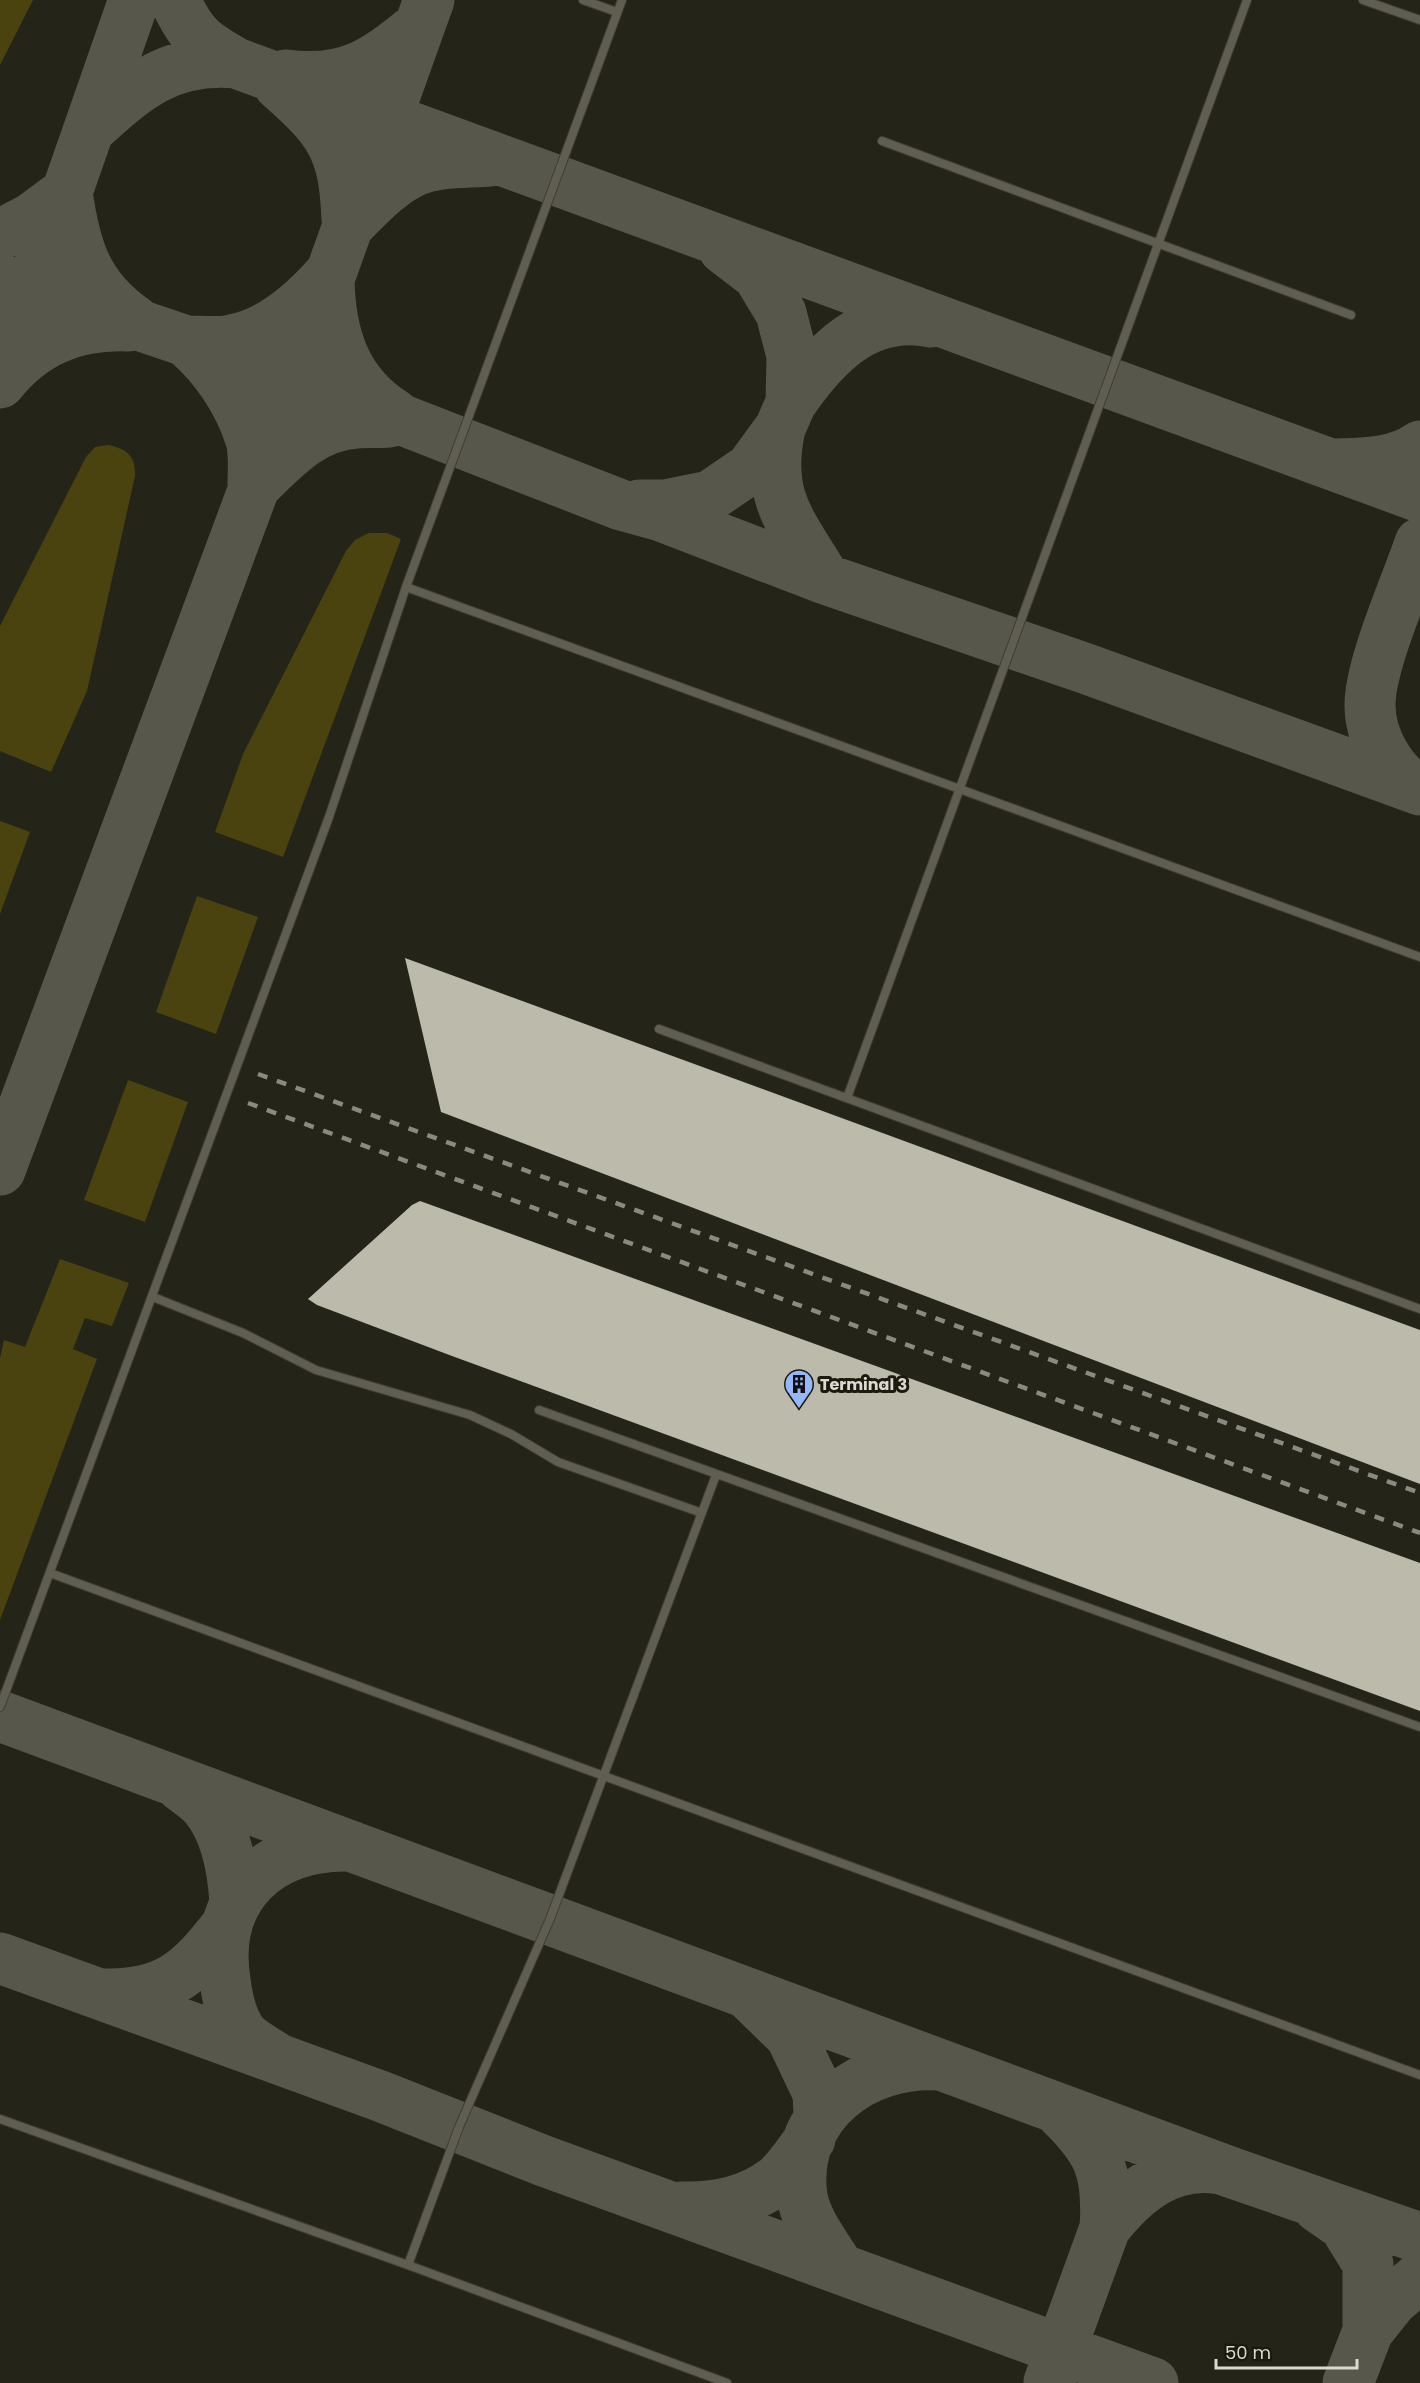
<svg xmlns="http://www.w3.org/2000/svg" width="1420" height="2383" viewBox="0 0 1420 2383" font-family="Poppins,sans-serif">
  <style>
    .green { fill: #4a4310 }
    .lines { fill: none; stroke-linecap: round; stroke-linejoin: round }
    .taxiway { stroke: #58574c; stroke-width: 51 }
    .building { fill: #bbbaab }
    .service-casing { stroke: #3f3e35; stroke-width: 10 }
    .service { stroke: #605e51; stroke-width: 8 }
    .rail { stroke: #8b8a80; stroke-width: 4.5; stroke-dasharray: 10 10; stroke-linecap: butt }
    .labels { text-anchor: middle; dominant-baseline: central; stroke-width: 6; stroke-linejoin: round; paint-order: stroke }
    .poi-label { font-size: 16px; font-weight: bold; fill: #dbdad2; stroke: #1c1a0f; text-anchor: start }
  </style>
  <rect width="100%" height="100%" fill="#252418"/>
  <path class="green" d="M0,0h33l-33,65z
    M108,445c19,4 28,11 27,31l-48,215 -36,81 -51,-21v-125l86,-169 9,-10z
    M369,533h18l14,6 -118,318 -68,-25 28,-78 103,-203 9,-11z
    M0,821l30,11 -30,82z
    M197,896l61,21 -42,117 -60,-22z
    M128,1080l60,22 -43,120 -61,-22z
    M60,1259l69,24 -17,43 -27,-8 -12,31 24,10 -97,261v-262l4,-18 21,7z"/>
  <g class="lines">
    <path class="taxiway" d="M175,0c17,37 27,44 61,63l1184,434
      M286,75c60,8 91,-13 134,-50
      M279,85c52,46 65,63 68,134
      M90,129c46,-42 80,-72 146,-66
      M67,192c8,56 19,95 68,129
      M350,224c19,-19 40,-42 65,-53 23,-10 51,-8 75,-10
      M0,235l32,-17 35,-26
      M0,278l186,63 104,42 115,38 216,84 40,11 164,63 262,90 333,121
      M329,279c1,56 16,104 65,135
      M189,341c13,0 29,2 42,-1 38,-6 72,-36 97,-64
      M189,344c27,24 50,58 61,93 5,14 3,33 3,47
      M0,368l67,-176 67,-192
      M0,383c33,-42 76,-59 128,-57
      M791,403c33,-48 75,-94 140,-81
      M780,428c-15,70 11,94 45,151
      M1336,464c28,-1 61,-1 84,-18
      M256,485c30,-29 56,-59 101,-62 10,-1 21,0 32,-1
      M639,505h26l45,-9 41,-28 29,-40 11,-25 1,-47 -11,-43 -23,-38 -34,-26
      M1417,789c-27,-16 -47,-52 -47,-84 0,-41 36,-120 50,-162
      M0,1170l254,-682 175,-488
      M0,1716l1227,455 193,67
      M176,1782c9,8 21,15 29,24 22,26 28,64 30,97
      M0,1958l380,138 164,65 609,222
      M102,1994c64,2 88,-21 125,-69
      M751,1997l40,39 27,57 1,21
      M275,2057c-10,-7 -26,-15 -33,-24 -10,-14 -15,-36 -17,-53 -13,-84 44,-137 126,-134
      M680,2207c33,1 66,-4 94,-25 14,-10 25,-29 36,-43
      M1318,2207l26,18 24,39v67l-20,52
      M1105,2228c28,-36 65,-68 115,-59
      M840,2269c-14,-23 -34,-47 -38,-73 -11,-83 62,-136 138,-131
      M1368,2331l24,-30 28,-24
      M1049,2382l56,-154c4,-60 -7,-80 -50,-121"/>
  </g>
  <path class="building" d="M405,958l1015,372v154l-979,-372z
    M420,1201l1000,362v148l-968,-355 -135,-51 -9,-6 104,-94z"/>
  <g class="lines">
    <g class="service-casing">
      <path id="service" d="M583,0l34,12
        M1363,0l57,20
        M882,141l469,174
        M406,587l1014,370
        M659,1029l761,280
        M847,1098l400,-1098
        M153,1297l90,36 73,37 154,45 41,19 47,28 144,51
        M539,1410l881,317
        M50,1573l1370,502
        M0,1707l329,-890 77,-230 216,-587
        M0,2119l408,146 319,118
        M408,2265l51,-138 91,-208 166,-444"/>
    </g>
    <use href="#service" class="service"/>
    <path class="rail" d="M258,1074l1162,419
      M248,1103l1172,430"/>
  </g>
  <defs>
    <g id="building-pin" transform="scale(1.5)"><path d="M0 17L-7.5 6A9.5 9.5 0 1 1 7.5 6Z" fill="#96b6fd" stroke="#1c1a0f"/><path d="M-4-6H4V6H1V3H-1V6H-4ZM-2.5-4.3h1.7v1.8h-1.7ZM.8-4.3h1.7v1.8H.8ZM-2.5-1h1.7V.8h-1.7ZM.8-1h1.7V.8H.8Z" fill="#111"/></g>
  </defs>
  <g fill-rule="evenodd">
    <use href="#building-pin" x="799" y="1384"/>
  </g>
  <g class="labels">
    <g class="poi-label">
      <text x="820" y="1384">Terminal 3</text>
    </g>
  </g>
  <path d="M1216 2359v9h141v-9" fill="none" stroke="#dbdad2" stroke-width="3"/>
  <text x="1225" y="2359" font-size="18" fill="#dbdad2" stroke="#1c1a0f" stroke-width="4.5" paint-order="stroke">50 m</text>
</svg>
